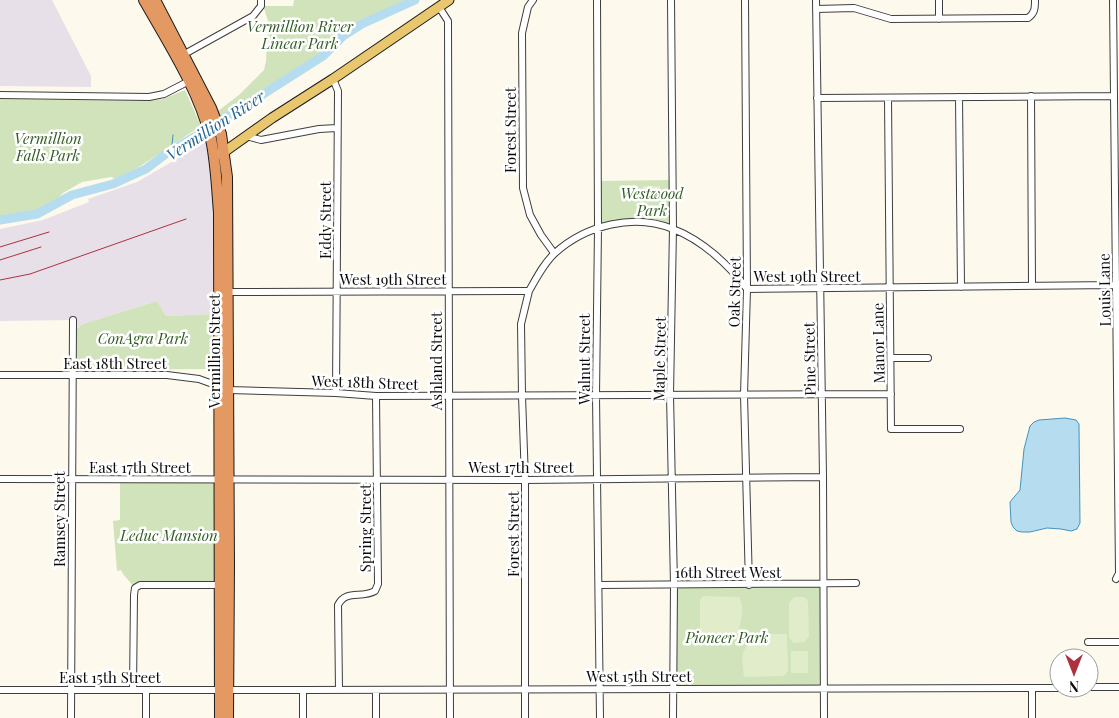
<svg xmlns="http://www.w3.org/2000/svg" width="1119" height="718" viewBox="0 0 1119 718" font-family="'Playfair Display',serif">
  <style>
    .industrial { fill: #e8e0e9 }
    .green { fill: #d1e3ba }
    .pitch { fill: #e1ecca }
    .water { fill: #b6dcef; stroke: #4593be }
    .lines { fill: none; stroke-linecap: round; stroke-linejoin: round }
    .stream { stroke: #4593be; stroke-width: 1 }
    .river { stroke: #b6dcef; stroke-width: 9 }
    .minor-casing { stroke: #3e3e3e; stroke-width: 8 }
    .major-casing { stroke: #1c1c1c; stroke-width: 11 }
    .highway-casing { stroke: #1c1c1c; stroke-width: 12 }
    .minor { stroke: #fff; stroke-width: 6 }
    .major { stroke: #e9c76f; stroke-width: 9 }
    .highway { stroke: #e49963; stroke-width: 10 }
    .rail { stroke: #ac333e; stroke-width: 1 }
    .labels { text-anchor: middle; dominant-baseline: central; stroke-width: 5; stroke-linejoin: round; paint-order: stroke }
    .park-label { font-size: 15px; font-style: italic; fill: #315b23; stroke: #fff }
    .street-label { font-size: 15px; fill: #0b0b0b; stroke: #fff }
    .water-label { font-size: 16px; font-style: italic; fill: #23648f; stroke: #fff }
  </style>
  <rect width="100%" height="100%" fill="#fdf9ec"/>
  <path class="industrial" d="M0,0h52l39,76v11l-91,-1z
    M206,142l9,68 -1,104 -48,2 -9,-15 -74,23 -10,6v-10l-73,1v-92l43,-9 46,-18 -1,-3 49,-17z"/>
  <path class="green" d="M294,0h121l-53,24 -19,12 -20,20 -102,65 -3,-10 21,-16 25,-25 2,-9 2,-40 -4,-13 -3,-2h32z
    M185,90l16,36 -65,43 -20,10 -5,-2 -29,5 -19,11 -11,11 -13,7 -39,7v-119l149,2 14,-2z
    M673,180v48l-26,-5 -49,5 -1,-47z
    M157,301l9,15 48,-2 -1,55 -136,1v-42l6,-4z
    M120,480h100v105l-85,3 -12,-14 -2,-4 -4,1 -4,-50 7,-1z
    M824,584v103l-151,1 1,-103z"/>
  <path class="pitch" d="M643,186h17v8l-17,1z
    M703,596l36,1c6,10 2,24 -1,36 -12,7 -23,9 -38,8v-41z
    M794,597h9l4,2 1,4 1,34 -5,5 -10,1 -5,-5v-35z
    M761,634h26l1,37 -4,5 -40,1c-3,-25 -4,-28 17,-43z
    M791,651h17v22h-17z"/>
  <path class="water" d="M1065,418l11,2 3,4 1,99 -3,6 -6,2 -10,-2 -14,-1 -17,4h-8l-5,-1 -4,-4 -2,-5 -1,-20 10,-12 4,-41 6,-23 4,-4 5,-2z"/>
  <g class="lines">
    <path class="stream" d="M167,153l5,-8 1,-10"/>
    <path class="river" d="M0,220l37,-6 35,-19 41,-11 33,-15 21,-16 54,-32 102,-65 20,-20 19,-12 53,-24"/>
    <g class="minor-casing">
      <path id="minor" d="M533,0l-5,7 -6,26 1,155 7,27 11,20 13,18
        M597,0l1,228 -2,168 4,322
        M671,0l2,228 -3,167 4,190 -1,133
        M745,0l2,289 -3,106 5,190
        M816,0l7,477 1,241
        M939,0v19
        M1113,0l6,573 -3,6
        M439,7l9,14 2,697
        M816,9l38,-1 37,11 137,-1c7,-5 7,-10 7,-18
        M181,56l72,-40 8,-10v-6
        M333,79l5,12 -2,302
        M0,95l149,2 15,-3 27,-14
        M1031,96l1,190
        M959,97l2,190
        M817,98l297,-2
        M888,98l3,331h69
        M246,136l15,4 58,-11 18,-1
        M224,292l305,-1c8,-14 15,-28 26,-38 31,-28 79,-40 118,-24 29,11 56,36 74,60l369,-4
        M891,358h37
        M0,375h167l32,4 30,11 107,3 40,3 515,-2
        M0,479l525,1 298,-3
        M599,585l257,-2
        M1088,642h31
        M1089,687h30
        M1032,688v30
        M0,690h303l756,-2
        M133,690l1,-95 1,-7 5,-3h83
        M146,690v28
        M339,690l-1,-85c8,-16 23,-6 37,-14l3,-7 -2,-188
        M71,718l2,-398
        M303,718v-28
        M376,718v-28
        M525,718v-238l-3,-84 -1,-72 8,-33"/>
    </g>
    <g class="major-casing">
      <path id="major" d="M219,154l5,-2 48,-34 61,-39 116,-79"/>
    </g>
    <g class="highway-casing">
      <path id="highway" d="M144,0c25,44 55,90 67,139 5,24 6,49 8,74l1,505
        M155,0l56,108 10,26 6,43 2,388 -1,153"/>
    </g>
    <use href="#minor" class="minor"/>
    <use href="#major" class="major"/>
    <use href="#highway" class="highway"/>
    <path class="rail" d="M0,247l49,-15
      M0,260l41,-13
      M0,280l30,-6 156,-55"/>
  </g>
  <g class="labels">
    <g class="park-label">
      <text x="300" y="26">Vermillion River<tspan x="300" dy="17">Linear Park</tspan></text>
      <text x="48" y="138">Vermillion<tspan x="48" dy="17">Falls Park</tspan></text>
      <text x="652" y="193">Westwood<tspan x="652" dy="17">Park</tspan></text>
      <text x="143" y="338">ConAgra Park</text>
      <text x="169" y="535">Leduc Mansion</text>
      <text x="727" y="637">Pioneer Park</text>
    </g>
    <g class="street-label">
      <text transform="translate(510 130) rotate(-90)">Forest Street</text>
      <text transform="translate(325 220) rotate(-90)">Eddy Street</text>
      <text x="807" y="276">West 19th Street</text>
      <text x="393" y="279">West 19th Street</text>
      <text transform="translate(1104 290) rotate(-91)">Louis Lane</text>
      <text transform="translate(734 292) rotate(-89)">Oak Street</text>
      <text transform="translate(878 343) rotate(-91)">Manor Lane</text>
      <text transform="translate(214 351) rotate(-90)">Vermillion Street</text>
      <text transform="translate(584 359) rotate(-90)">Walnut Street</text>
      <text transform="translate(659 359) rotate(-89)">Maple Street</text>
      <text transform="translate(809 359) rotate(-91)">Pine Street</text>
      <text transform="translate(436 361) rotate(-90)">Ashland Street</text>
      <text x="115" y="363">East 18th Street</text>
      <text transform="translate(365 382) rotate(2)">West 18th Street</text>
      <text x="140" y="467">East 17th Street</text>
      <text x="521" y="467">West 17th Street</text>
      <text transform="translate(59 519) rotate(-90)">Ramsey Street</text>
      <text transform="translate(365 528) rotate(-90)">Spring Street</text>
      <text transform="translate(513 534) rotate(-90)">Forest Street</text>
      <text x="728" y="572">16th Street West</text>
      <text x="639" y="676">West 15th Street</text>
      <text x="110" y="677">East 15th Street</text>
    </g>
    <g class="water-label">
      <text transform="translate(215 125) rotate(-33)">Vermillion River</text>
    </g>
  </g>
  <g transform="translate(1074 673) rotate(180)"><circle r="24" fill="#ffffff" stroke="#9d9d9d"/>
  <path d="M0-4L9 19L0 12L-9 19Z" fill="#ac333e"/>
  <text y="-8" font-size="14" font-weight="bold" text-anchor="middle" fill="#0b0b0b">N</text>
  </g>
</svg>
